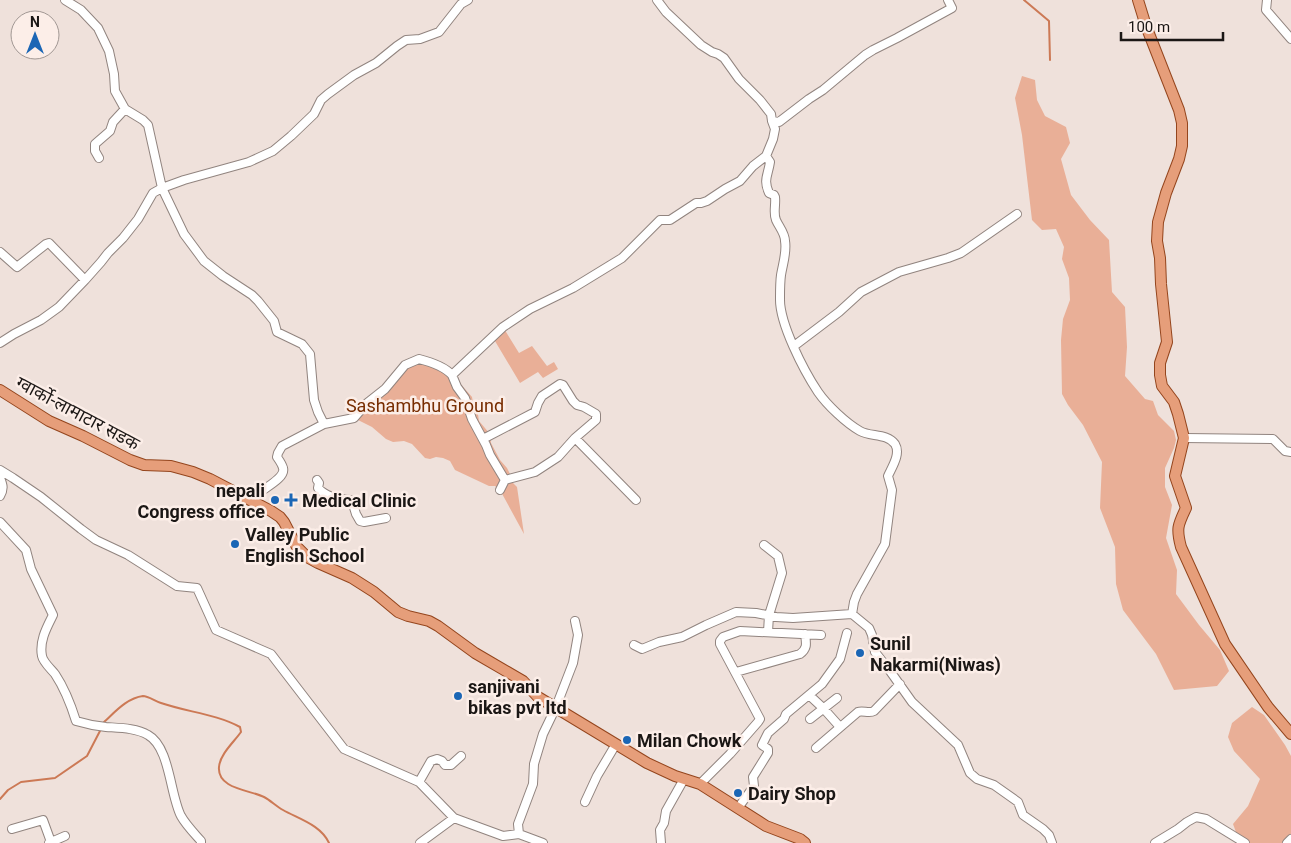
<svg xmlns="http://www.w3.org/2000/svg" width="1291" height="843" viewBox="0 0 1291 843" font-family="Roboto,'Noto Sans Devanagari',sans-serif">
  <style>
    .green { fill: #e9af97 }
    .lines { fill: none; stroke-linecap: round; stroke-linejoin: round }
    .stream { stroke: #cc7955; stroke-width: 2 }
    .minor-casing { stroke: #91847f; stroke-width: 10 }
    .major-casing { stroke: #94451d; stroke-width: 12 }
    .minor { stroke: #fff; stroke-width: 8 }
    .major { stroke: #e69e7a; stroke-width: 10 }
    .poi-dot { fill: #1b66b5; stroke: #fceee8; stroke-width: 2 }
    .labels { text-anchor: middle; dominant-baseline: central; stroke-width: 5; stroke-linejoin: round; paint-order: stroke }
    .park-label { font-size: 18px; fill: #782d01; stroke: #fceee8 }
    .street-label { font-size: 18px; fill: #1b1715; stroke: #fceee8 }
    .poi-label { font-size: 18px; font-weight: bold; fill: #1b1715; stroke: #fceee8; text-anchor: start }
  </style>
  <rect width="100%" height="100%" fill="#efe1db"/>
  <path class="green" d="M1022,76l13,4 2,20 8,16 21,11 4,16 -9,16 10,36 19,25 19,20 3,52 13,15 2,40 -2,29 20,23 8,2 5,14 16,16 2,9 -2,8 -9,20v19l7,18 -6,33 11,32 -1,24 23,31 21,25 9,21 -12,15 -43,4 -18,-36 -33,-44 -7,-26 -1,-37 -15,-39 2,-46 -19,-37 -15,-20 -6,-11 -1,-54 2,-21 7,-19 -1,-22 -7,-19 2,-12 -8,-18 -14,1 -10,-10 -10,-85 -7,-37z
    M503,327l16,26 13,-7 15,20 7,-4 4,7 -15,9 -5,-6 -18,11 -28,-47z
    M419,359l31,13 22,25 1,6 4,5 2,13 11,13 1,9 9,17 7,8 4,8 2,7 4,4 7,47 -24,-44 -5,-4h-6l-34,-16 -5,-9 -7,-3 -7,-1 -6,2 -5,-1 -13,-14 -8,-3 -11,1 -7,-3 -14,-12 -18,-9 51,-53z
    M1252,707l12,8 21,30 6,11v87h-51l-7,-19 15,-18 12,-27 -26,-28 -6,-14 4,-14z"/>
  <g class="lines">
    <path class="stream" d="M1024,0l25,21 1,39
      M103,725l1,-3c11,-10 23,-24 39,-26 5,0 12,5 18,7 26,9 55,11 79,24l1,5c-7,10 -21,22 -22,35 -2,22 31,23 45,30 6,3 12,9 19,13 16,9 38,15 46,33
      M0,799l8,-9 13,-8 34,-4 32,-22 14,-27"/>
    <g class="minor-casing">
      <path id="minor" d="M65,0l16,10 17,18 11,23 5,23 1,17 10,18 18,11 5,5 14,63 22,46 20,27 19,15 29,19 6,6 16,20 3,11 25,12 8,10 4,46 4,12 6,12 -42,22 -4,7 -1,4c2,3 5,7 6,11 3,10 -19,20 -25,26 -1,1 -4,5 -5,6
        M657,0l9,12 35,33 11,7 6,2 6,4 15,21 21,21 11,14 1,7
        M1267,0l-1,10 25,29
        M766,156l4,6c-2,14 -7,17 -1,31l5,2 1,2c1,8 -2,16 1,23 3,7 9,13 9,21 2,11 -2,22 -4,34 -1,7 -1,15 -1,23 -1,25 24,73 38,94 9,13 28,31 42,39 10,6 27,2 35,13 6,10 -3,23 -7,32l4,14 -7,54 -28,50 -3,8 -2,12 17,14 3,7 3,17 15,19 22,31 46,43 12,28 7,6 17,6 24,17 5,13 20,14 6,6 3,8
        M99,158l-4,-7v-7l15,-13 3,-9 12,-13
        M0,252l17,15 29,-23 3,-1 36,37
        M0,343l14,-9 27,-14 18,-13 26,-27 16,-18 7,-9 15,-15 15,-19 15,-26 9,-5 22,-8 65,-18 24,-11 18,-15 23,-22 7,-14 7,-6 26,-19 22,-12 21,-17 9,-6 14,-1 19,-7 22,-28 7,-4
        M794,346l45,-34 22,-20 38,-20 49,-14 13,-5 56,-39
        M452,375l5,12 8,11 7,21 14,26 4,10 15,25 -5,10
        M324,424l30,-6 12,-14 19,-15 20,-24 14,-6c12,3 25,7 33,16l51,-48 27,-18 43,-21 49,-30 38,-38h10l26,-17h5l6,-2 18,-12 15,-8 13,-15 13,-10 7,-17 2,-10 -3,-8 7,1 30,-23 14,-9 42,-35 8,-5 24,-12 55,-30 -4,-8
        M575,438l61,62
        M1184,438l89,1 12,12 6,1
        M483,439l52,-27 3,-9 4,-7 18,-12 3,1 10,16 4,4 7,2 12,7v6l-21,18 -17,19 -23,15 -30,8
        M0,470l13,8 28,19 40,32 15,11 32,15 49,31 20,2 19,42 55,24 73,95 75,33 35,36 49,18 16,-2 24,9
        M0,478c3,7 4,11 0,18
        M317,480l2,3 -1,5c8,9 20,11 32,12l2,1 4,13 4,7 4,1 22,-4
        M0,522l26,28 5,19 22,46c-6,12 -14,26 -11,41 1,6 9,13 13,18 10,15 16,31 21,47 10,3 20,5 30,6 14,1 30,1 42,8 22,12 22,60 33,81 5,9 13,17 20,25v2
        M764,545l14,11 4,17 -13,42 -1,17
        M634,645l8,4 17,-7 23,-5 24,-12 30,-13 20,1 20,4 17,1 59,-4
        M736,672l64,-18c8,-6 6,-11 5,-20
        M809,695l14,13 17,19
        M810,719l27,-21
        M816,748l42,-36c5,-2 11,2 16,-1l26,-27
        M419,782l12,-21 6,-2 5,2 3,4h6l10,-9
        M700,784l30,-30 28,-32 2,-3 -40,-75v-3l3,-4 17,-6 81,4
        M585,802l12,-26 19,-32
        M738,808l16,-22 -1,-9 15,-24v-4l-6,-4 6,-12 16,-14 2,-5 36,-30 18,-25 7,-26
        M12,829l31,-9 8,22
        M519,834l-1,-10 15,-40 1,-20 9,-30 13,-27 17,-44 5,-28 -3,-14
        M49,843l16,-7
        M420,843l34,-25
        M661,843l-1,-13 4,-7 2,-12 18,-32
        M1155,843l23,-14 9,-7 9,-5 10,2 39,24
        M1287,843l4,-4"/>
    </g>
    <g class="major-casing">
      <path id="major" d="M1138,0l8,26 33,84 3,13v23l-3,13 -13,34 -8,29 -1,19 3,17 1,26 6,58 -7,21v12l2,11 12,16 4,12 6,24 -9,38 11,32c-8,17 -10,20 -5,39l44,97 43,63 23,27
        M0,390l49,31 34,15 47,24 14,5 27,1 22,6 17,7 61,32 9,6 4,5 13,25 10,10 11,6 34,15 22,14 24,20 10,4 21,5 9,5 37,27 48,28 15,16 109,66 28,13 25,8 66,42 34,13 5,4"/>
    </g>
    <use href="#minor" class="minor"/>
    <use href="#major" class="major"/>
  </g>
  <g class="poi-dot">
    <circle cx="275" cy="500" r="5"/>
    <path d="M288.5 492.5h5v5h5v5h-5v5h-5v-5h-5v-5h5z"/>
    <circle cx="235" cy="544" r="5"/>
    <circle cx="860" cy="653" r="5"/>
    <circle cx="458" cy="696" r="5"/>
    <circle cx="627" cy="740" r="5"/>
    <circle cx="738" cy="793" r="5"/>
  </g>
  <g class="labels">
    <g class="park-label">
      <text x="425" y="405">Sashambhu Ground</text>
    </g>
    <g class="street-label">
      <text transform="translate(78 413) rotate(28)">ग्वार्को-लामाटार सडक</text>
    </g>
    <g class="poi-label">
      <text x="265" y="490" text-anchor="end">nepali<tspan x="265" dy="21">Congress office</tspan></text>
      <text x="302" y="500">Medical Clinic</text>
      <text x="245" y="534">Valley Public<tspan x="245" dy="21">English School</tspan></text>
      <text x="870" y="643">Sunil<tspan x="870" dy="21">Nakarmi(Niwas)</tspan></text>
      <text x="468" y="686">sanjivani<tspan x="468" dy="21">bikas pvt ltd</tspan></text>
      <text x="637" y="740">Milan Chowk</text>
      <text x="748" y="793">Dairy Shop</text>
    </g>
  </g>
  <g transform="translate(35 35)"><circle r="24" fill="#fceee8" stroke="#a29894"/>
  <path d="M0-4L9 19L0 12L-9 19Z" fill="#1b66b5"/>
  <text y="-8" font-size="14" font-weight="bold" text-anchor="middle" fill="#1b1715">N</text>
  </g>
  <path d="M1121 32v8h102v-8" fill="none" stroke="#1b1715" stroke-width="2.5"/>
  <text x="1128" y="32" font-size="15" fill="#1b1715" stroke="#fceee8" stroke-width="4" paint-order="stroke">100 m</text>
</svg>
